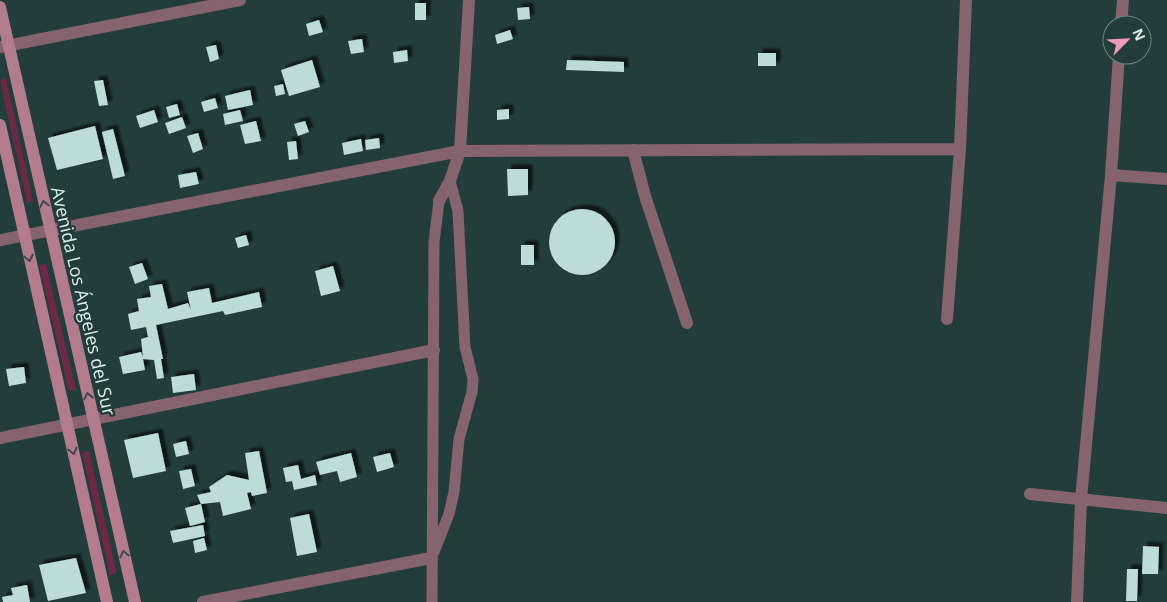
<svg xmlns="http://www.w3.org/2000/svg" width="1167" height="602" viewBox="0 0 1167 602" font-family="'Open Sans',sans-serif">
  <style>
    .green { fill: #6c2944 }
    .building { fill: #bddcd8; filter: url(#shadow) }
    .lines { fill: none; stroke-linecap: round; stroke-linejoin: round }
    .lane { stroke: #86646f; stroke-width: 11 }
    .street { stroke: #86646f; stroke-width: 12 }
    .secondary { stroke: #b27c8e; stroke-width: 12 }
    .oneway { stroke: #404a4c }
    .labels { text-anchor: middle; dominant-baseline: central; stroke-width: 5; stroke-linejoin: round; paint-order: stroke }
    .street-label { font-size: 18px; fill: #deeeeb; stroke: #233d3b }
  </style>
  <defs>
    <filter id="shadow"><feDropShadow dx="4.5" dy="-4.5" stdDeviation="1" flood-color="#0009"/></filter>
  </defs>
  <rect width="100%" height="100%" fill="#233d3b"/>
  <path class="green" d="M6,78l27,123 -6,2 -27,-122z
    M46,264l30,125v1l-7,1 -30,-126z
    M89,451l28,122 -7,2 -28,-123z"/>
  <path class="building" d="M415,3h11v17h-11z
    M529,7l1,12 -12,1 -1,-12z
    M319,20l4,12 -14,4 -3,-12z
    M510,30l3,9 -16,5 -2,-9z
    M362,39l2,13 -13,2 -3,-13z
    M216,45l3,14 -9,3 -4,-15z
    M407,50l1,11 -14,2 -1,-11z
    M758,53h18v13h-18z
    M312,60l8,27 -31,9 -8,-26z
    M567,60l57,2v10l-58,-2z
    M103,80l5,25 -9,1 -5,-25z
    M283,84l2,10 -9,2 -2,-10z
    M250,90l3,15 -25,5 -3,-14z
    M215,98l3,10 -14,4 -3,-10z
    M177,104l3,11 -11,3 -3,-11z
    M509,109v10l-12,1v-10z
    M154,110l4,12 -18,6 -4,-12z
    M240,110l3,11 -18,4 -2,-11z
    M182,117l4,11 -17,6 -4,-11z
    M256,121l5,20 -16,3 -5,-19z
    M305,121l4,11 -11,4 -4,-12z
    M95,126l8,33 -46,11 -9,-32z
    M113,129l12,47 -12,3 -11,-47z
    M198,133l5,16 -10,4 -6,-17z
    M379,138l1,10 -14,2 -1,-10z
    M361,139l2,12 -19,4 -2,-12z
    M296,141l2,18 -9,1 -2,-18z
    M507,169h21v26l-20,1z
    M196,172l3,12 -19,4 -2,-13z
    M549 242a33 33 0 1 1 66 0a33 33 0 1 1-66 0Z
    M246,235l3,10 -11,3 -3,-10z
    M521,245h13v20h-13z
    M142,263l6,16 -13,5 -6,-17z
    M333,266l7,25 -19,5 -6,-25z
    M162,284l6,25 20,-6 3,7 -4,-18 22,-4 3,15 47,-11 3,15 -37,8 -2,-4 -67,14 7,34h-2l3,19 -7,1 -3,-19 -11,-1 2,11 -22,4 -4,-17 22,-5 2,5 -2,-18 7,-2 -2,-10 -15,3 -3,-16 11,-3 -2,-12 14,-2 -2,-11z
    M24,367l2,16 -17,3 -3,-17z
    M194,374l2,16 -23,3 -2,-16z
    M158,433l8,38 -33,7 -9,-38z
    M186,441l3,13 -13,3 -3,-13z
    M259,451l8,42 -15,3 -1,-4 -4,1 4,16 -28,7 -3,-14 -19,2 -4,-9 14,-3 -2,-5 18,-12 22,5 -4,-27z
    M351,453l6,24 -17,5 -3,-11 -17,4 -4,-13z
    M390,453l4,14 -17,5 -4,-15z
    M298,465l3,14 14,-4 2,10 -23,5 -2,-9 -6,1 -3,-14z
    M191,469l4,17 -12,3 -4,-18z
    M201,504l4,18 -15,4 -5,-18z
    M309,514l8,38 -20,4 -7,-38z
    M203,525l2,11 -32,7 -3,-12z
    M204,538l3,12 -12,3 -2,-12z
    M1143,546l16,1 -1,27h-16z
    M76,558l10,35 -38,8 -9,-36z
    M1127,569h11l-1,32h-11z
    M27,585l3,17h-27l-1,-5 11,-2 -2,-7z"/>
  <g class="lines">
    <path class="lane" d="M434,552l15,-38 5,-22 5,-53 13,-47 1,-13 -8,-32 -7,-136 -8,-30
      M432,602l2,-360 5,-41"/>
    <path class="street" d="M1121,25l2,-25
      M0,47l240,-47
      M633,150l12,46 42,127
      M1111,175l56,4
      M439,201l11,-20 10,-30 9,-151
      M0,240l460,-89 500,-2
      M947,319l13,-170 6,-149
      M0,438l434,-88
      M1030,494l137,14
      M203,602l228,-44
      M1077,602l4,-103 30,-324 8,-120"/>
    <path class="secondary" d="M0,7l135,595
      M0,125l107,477"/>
  </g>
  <defs><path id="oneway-chevron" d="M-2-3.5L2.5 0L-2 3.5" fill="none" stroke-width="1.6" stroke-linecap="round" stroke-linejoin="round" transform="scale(1.25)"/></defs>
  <g class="oneway">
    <use href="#oneway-chevron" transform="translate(44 204) rotate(-103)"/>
    <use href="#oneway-chevron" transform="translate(29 258) rotate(78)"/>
    <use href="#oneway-chevron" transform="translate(88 396) rotate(-103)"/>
    <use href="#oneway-chevron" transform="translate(73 451) rotate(77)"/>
    <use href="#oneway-chevron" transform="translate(124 554) rotate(-103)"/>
  </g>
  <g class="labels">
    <g class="street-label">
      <text transform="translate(84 301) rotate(77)">Avenida Los Ángeles del Sur</text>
    </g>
  </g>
  <g transform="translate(1127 40) rotate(66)"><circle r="24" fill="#233d3b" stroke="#6e8481"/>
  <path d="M0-4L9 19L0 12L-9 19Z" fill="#ef9ab8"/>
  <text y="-8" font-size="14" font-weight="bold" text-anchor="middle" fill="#deeeeb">N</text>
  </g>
</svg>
